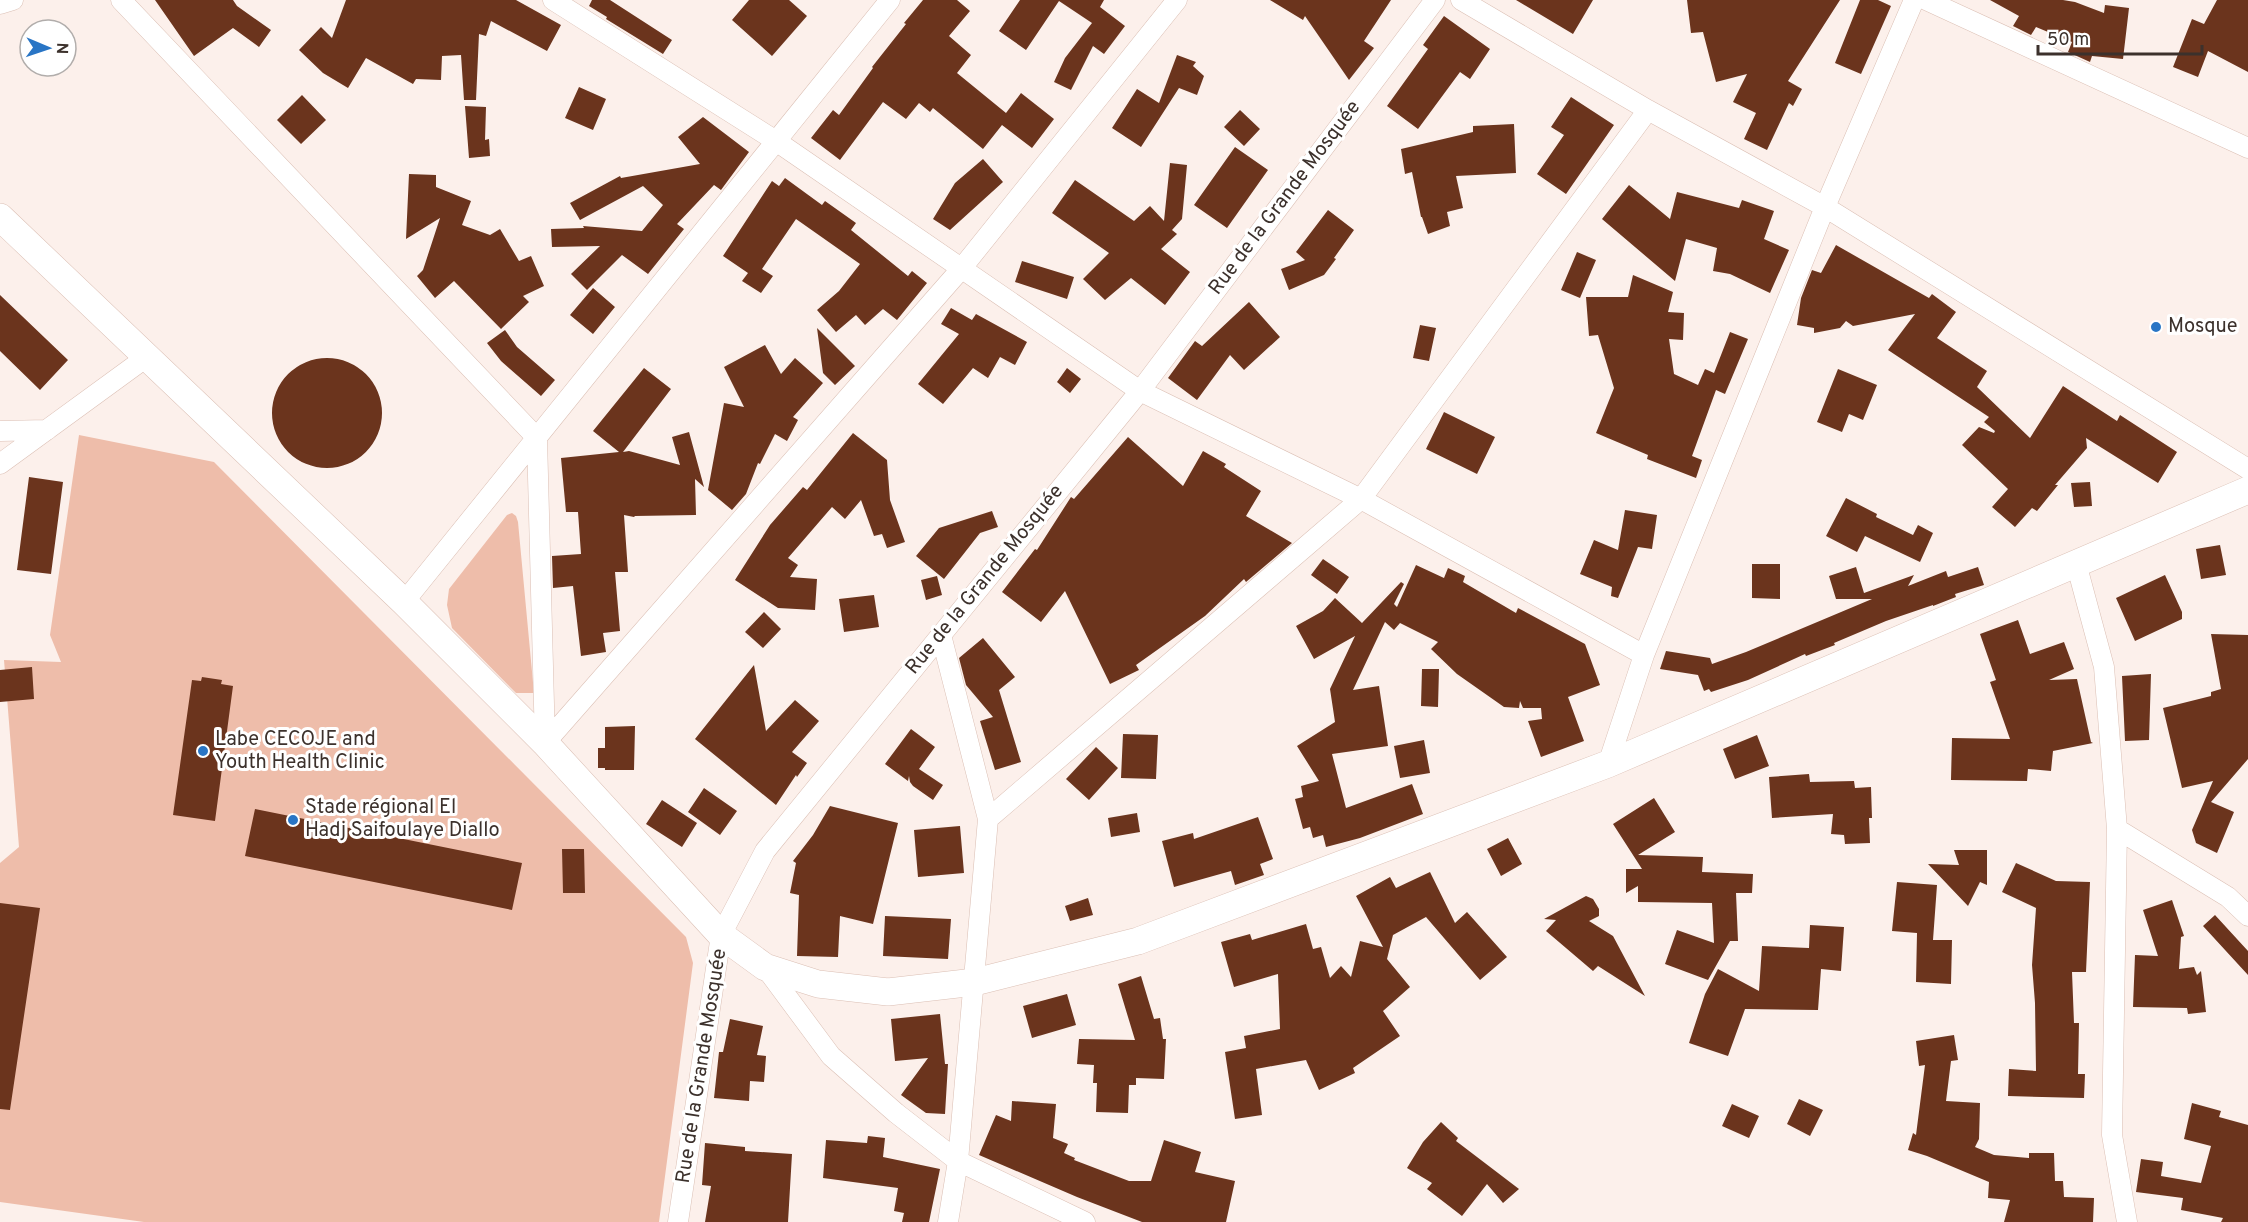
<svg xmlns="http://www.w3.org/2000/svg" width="2248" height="1222" viewBox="0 0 2248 1222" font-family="Overpass,sans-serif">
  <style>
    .green { fill: #eebdaa }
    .building { fill: #6b341d }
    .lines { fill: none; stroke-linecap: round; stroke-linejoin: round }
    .street-casing { stroke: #dbbfb4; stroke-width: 21 }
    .secondary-casing { stroke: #dbbfb4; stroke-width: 28 }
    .street { stroke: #fff; stroke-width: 20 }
    .secondary { stroke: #fff; stroke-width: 27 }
    .poi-dot { fill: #2975c5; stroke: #fff; stroke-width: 2 }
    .labels { text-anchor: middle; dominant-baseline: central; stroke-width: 6; stroke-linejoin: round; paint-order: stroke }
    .street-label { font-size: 20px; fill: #3c312c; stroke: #fff }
    .poi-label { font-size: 20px; fill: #3c312c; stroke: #fff; text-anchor: start }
  </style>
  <rect width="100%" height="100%" fill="#fcf0eb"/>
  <path class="green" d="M79,435l135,27 472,475 7,26 -34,259h-515l-144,-20v-339l19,-16 -15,-187 57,2 -11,-27z
    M512,513l4,3 2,6 16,171h-18l-64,-65 -5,-23 2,-16 58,-74z"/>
  <path class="building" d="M155,0h78l4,6 34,24 -12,17 -26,-19 -39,28z
    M346,0h170l45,25 -14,26 -56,-30 -5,15 -7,-2 -3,66h-12l-3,-45 -19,1 -1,24 -25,-1 -3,5 -47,-26 -18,30 -25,-15 -24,-23 22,-23 11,11z
    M592,0h18l62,40 -9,14 -57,-35 1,-2 -18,-11z
    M749,0h40l18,16 -35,40 -40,-36z
    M923,0h34l13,11 -21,25 22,19 -14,18 49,40 15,-20 33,26 -22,29 -30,-23 -19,24 -50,-41 -3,4 -11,-9 -13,16 -23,-17 -43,58 -29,-22 22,-28 6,5 34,-47 -1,-1 34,-43 -2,-1z
    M1020,0h84l-4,7 25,19 -21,28 -11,-8 -22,44 -17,-8 11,-24 27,-35 -33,-22 -33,49 -27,-19z
    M1270,0h121l-27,41 10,7 -25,32 -44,-64 -2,4z
    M1516,0h77l-20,34z
    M1687,0h153l-52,81 14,8 -9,17 -4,-3 -22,47 -23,-11 12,-26 -23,-11 14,-28 -31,8 -13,-50 -12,1z
    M1860,0h18l13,6 -30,68 -26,-11z
    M1990,0h73l12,2 29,11 1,-8 24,3 -6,51 -31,-3 -2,6 -22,-10 4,-10 -36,-15 -5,8 -18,-9 6,-10z
    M2217,0h31v72l-40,-21 -10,26 -25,-10 19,-48 12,5z
    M1444,16l46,33 -20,30 -10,-7 -42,57 -31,-23 41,-57 -5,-4z
    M1177,55l19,7 -3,4 11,10 -7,19 -18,-7 -38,59 -29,-19 25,-39 22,14z
    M579,87l27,12 -13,31 -28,-12z
    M302,95l24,25 -25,24 -24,-24z
    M1571,97l43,28 -48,69 -29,-20 27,-39 -13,-8z
    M465,106l21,1 -1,33 4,-1 1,17 -21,2z
    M1240,110l20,19 -16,17 -20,-19z
    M703,117l46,35 -28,38 -7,-5 -37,39 7,5 -36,45 -26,-19 -35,35 -16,-16 29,-28 -48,1 -1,-18 33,-1 -1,-2 59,5 21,-26 -20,-19 -63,34 -10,-17 50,-27 1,2 79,-14 -22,-27z
    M1514,124l2,49 -60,3 7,32 -16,4 3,14 -22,8 -6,-17h-1l-9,-45 -7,2 -4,-25 72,-17v-6z
    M1235,147l33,23 -41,58 -33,-23z
    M983,159l20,23 -53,48 -17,-11 22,-36z
    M1170,163l17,2 -5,54 -10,11 5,4 -16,15 29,23 -25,33 -34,-27 -26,22 -22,-21 26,-26 -57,-40 23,-33 59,41 16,-15 14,15z
    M409,174l27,1v12l35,14 -9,24 28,10 10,-6 19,32 12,-5 13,30 -21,10 6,6 -28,27 -47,-48 -19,17 -18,-22 6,-6 17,-52 -34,21z
    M785,178l37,27 3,-4 31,22 -5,7 57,46 4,-5 15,12 -30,37 -14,-11 -18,16 -9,-10 -20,17 -19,-22 22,-19 21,-27 -64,-45 -34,50 11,7 -12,17 -19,-12 6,-8 -25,-17 49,-75 7,5z
    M1629,185l41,34 7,-27 62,16 3,-8 32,11 -10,28 25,11 -19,43 -40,-19 -17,-3 4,-23 -31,-9 -11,42 -73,-62z
    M1328,210l26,20 -20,28 2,1 -12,16 -35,15 -8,-21 24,-9 -9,-8z
    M1836,245l93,53 3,-4 24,18 -19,26 50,33 -10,16 53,51 33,-52 54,35 3,-6 57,37 -19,31 -72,-45 1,10 -32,37h3l-21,26 -5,-3 -17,19 -23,-20 16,-18 -46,-44 17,-18 15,6 1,-2 -11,-9 5,-5 -101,-67 27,-36 -62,12 -7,-5 -6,7 -26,5v-5l-17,-3 4,-27 11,-28 9,3z
    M1577,252l19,8 -16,38 -19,-8z
    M1022,261l52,16 -7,22 -52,-17z
    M1633,275l40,17 -5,20 16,1 -1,27 -14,-1 5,35 24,11 7,-16 9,4 16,-41 18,7 -23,55 -9,-4 -24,66 10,4 -6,18 -49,-19 1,-4 -52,-22 18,-45 -16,-53 -9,1 -3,-39h42z
    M593,288l22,19 -22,27 -23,-19z
    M0,295l68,65 -28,30 -40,-39z
    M1249,302l31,35 -36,33 -14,-15 -33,45 -29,-22 27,-37 7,5z
    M951,308l21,12 4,-6 51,28 -12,23 -15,-8 -12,21 -15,-10 -30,36 -25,-20 41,-50 -18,-10z
    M1420,325l16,3 -7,33 -16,-3z
    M817,328l38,38 -20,19 -12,-12z
    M505,330l12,17 38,33 -14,16 -40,-35 -14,-18z
    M765,345l16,29 14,-16 28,25 -30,34 5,3 -11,21 -12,-7 -15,30 -2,-1 -12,31 -14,16 -24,-20 16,-87 20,4 -20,-40z
    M272 413a55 55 0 1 1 110 0a55 55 0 1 1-110 0Z
    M644,368l27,21 -48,63 6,-1 51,14 -8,-28 17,-5 15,55 -9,-8 1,36 -61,1 -1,1 -10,-2 4,57h-13l5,59 -17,2 3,19 -25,4 -8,-70 -20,2 -1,-32 29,-2 -3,-42h-12l-5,-54 58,-6 -26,-21z
    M1067,368l14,11 -11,14 -13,-11z
    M1838,369l39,16 -14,35 -14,-6 -7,18 -25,-10z
    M1444,412l51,25 -18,37 -51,-25z
    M853,433l34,27 3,40 15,42 -18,6 -5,-14 -8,2 -13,-36 -16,19 -13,-12 -44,51 10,7 -8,12 27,2 -2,31 -37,-2 -43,-28 35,-55 33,-38 4,3z
    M1128,437l55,49 20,-35 23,13 -2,3 37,24 -15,25 46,27 -46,39 -2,-3 -39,37 -69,49 3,5 -29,14 -45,-93 -24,31 -39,-30 33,-43 2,1 34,-53 3,2z
    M29,477l34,5 -12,92 -34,-4z
    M2090,482l2,24 -18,1 -3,-24z
    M1846,498l31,16 -1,3 37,18 5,-10 15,8 -13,29 -55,-26 -8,16 -31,-16z
    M1625,510l32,5 -5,34 -14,-2 -20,51 -7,-2 1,-9 -32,-13 14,-34 24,10z
    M992,511l6,16 -18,6 -36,46 -28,-23 23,-28z
    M2220,545l6,30 -25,4 -5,-30z
    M1323,559l26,18 -12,17 -26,-19z
    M1752,564h28v35l-28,-1z
    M1416,565l28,13 4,-10 17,8 -2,6 53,31 2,-5 67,36 15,41 -32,12 16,44 -43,16 -13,-36 14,-2 -1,-11h-18l-3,-7 -1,7 -15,-1 -47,-33 -26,-25 7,-7 -38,-19 -6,7 -9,-8 -32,68 26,-4 9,60 -56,8 14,54 66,-24 11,30 -63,24 -34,9 -3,-12 -10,3 -3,-11 -7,2 -8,-30 8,-2 -2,-11 18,-5 -22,-35 38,-24 -5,-33 25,-53 -41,23 -18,-33 27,-15 12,-13 27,25 39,-41 3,2 -10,20 3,3z
    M1856,567l8,26 50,-18 -6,11 38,-15 2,6 30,-10 6,18 -29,9 1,3 -23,9v-1l-47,16 -52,22 1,2 -29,11 -1,-2 -57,26 -37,12 -2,-3 -5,2 -6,-16 -38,-6 6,-18 44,7 2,6 34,-12 126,-53h-36l-7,-23z
    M2165,575l17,37v7l-47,22 -19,-43z
    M937,576l5,19 -16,5 -5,-20z
    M874,595l5,32 -35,5 -5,-33z
    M764,612l17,17 -18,19 -18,-16z
    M2018,620l12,34 34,-12 10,27 -25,11 28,-1 14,63 2,1 -40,8 -2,20 -23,-2 -1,12 -76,-1 1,-42 58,1 -20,-57 6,-2 -16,-46z
    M2211,634l37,1v124l-37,43 23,10 -17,41 -21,-10 -4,-13 21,-49 -31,7 -19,-80 48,-12v-4l10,-3z
    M983,638l32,39 -16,13 22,72 -26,8 -15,-49 13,-4 -27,-32 -7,-27z
    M754,665l12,66 29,-31 24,21 -27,31 15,11 -10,14 -1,-2 -20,30 -81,-66z
    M32,667l2,32 -34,3v-32z
    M1422,669h17l-1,38 -17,-1z
    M2151,674l-2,66 -24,1 -3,-65z
    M202,677l20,3 -1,4 12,2 -18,135 -42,-6 19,-135 9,1z
    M635,726l-1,44h-29v-2h-7v-20h7v-21z
    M911,729l24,18 -16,22 24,16 -10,15 -20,-14 -3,-4 -1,-6 -1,5 -23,-17z
    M1123,734l35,1 -2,44 -35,-1z
    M1757,735l12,31 -34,13 -12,-30z
    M1424,740l6,33 -30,5 -6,-32z
    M1096,747l22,21 -29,32 -23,-21z
    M1809,774l1,8 44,-1 1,7 16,-1 1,31h-3l1,25 -25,1 -1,-9 -13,-1 2,-20 -61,4 -3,-41z
    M704,788l33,23 -17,24 -32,-23z
    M1654,798l21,34 -37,23 65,2 -1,15 51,2 -1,19h-16l2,48h-8l-22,39 -43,-16 12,-34 37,13 -2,-40 -74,-1v-16l-12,7v-24h16l-29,-45z
    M662,800l35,23 -15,24 -36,-23z
    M830,806l68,17 -25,101 -33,-8 -2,41 -41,-1 2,-61 -9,-2 6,-30 -3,-2 20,-26z
    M255,809l267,54 -10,47 -267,-54z
    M1137,813l3,19 -29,5 -3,-19z
    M1258,817l15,42 -13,5 4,11 -29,10 -4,-14 -57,16 -12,-46 31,-8 1,6z
    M960,826l4,47 -46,4 -4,-47z
    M1508,838l14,26 -21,12 -14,-27z
    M562,849h22l1,44h-22z
    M1954,850h33v35l-7,-3 -12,24 -40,-42 31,1z
    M2016,863l40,18 34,1 -4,90h-14l2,51h5l-1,51h7l-1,24 -76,-2 1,-27 27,2 -1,-68 -3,-38 4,-57 -34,-16z
    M1430,872l25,51 12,-11 40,45 -27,23 -54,-63 -33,18 -6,24 23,28 -27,24 17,25 -47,32 2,5 -36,17 -13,-30 -50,9 6,46 -27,4 -10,-67 21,-4 -2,-12 36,-7 -2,-55 -44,13 -13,-45 29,-8 2,6 54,-16 7,25 8,-2 9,31 11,-12 10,11 9,-36 23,6 -27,-51 34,-19 6,11z
    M1897,882l40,3 -4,55h19l-1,44 -35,-2 1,-49 -25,-2z
    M1586,896l7,3 6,10v7l-10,5 24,15 32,60 -47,-30 -5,5 -47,-40 10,-11 -12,-1z
    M1088,898l5,17 -23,6 -5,-15z
    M2172,900l12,36 -3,1 -2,32 15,-2 3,8 4,-4 5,41 -18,2 -1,-6 -54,-1 2,-52 23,1 -15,-46z
    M0,903l40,5 -30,202 -10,-1z
    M2215,915l33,36v24l-45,-49z
    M885,916l66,3 -3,40 -65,-3z
    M1810,925l34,2 -3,44 -20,-2 -3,41 -73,-1 -17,47 -39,-13 16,-49 13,-25 41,22 3,-45 47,2z
    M1141,976l13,43 6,-1 3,21h3l-2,40 -28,-1v7h-7l-1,28 -32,-1 1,-29h-4l1,-18 -17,-1 2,-25 56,1 -17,-56z
    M1067,994l9,31 -44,13 -9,-32z
    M940,1014l5,50h3l-3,50 -19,-1 -25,-18 27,-37 -33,3 -4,-42z
    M730,1019l33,7 -6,29 9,1 -2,26 -14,-1 -1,20 -35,-3 5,-46h4z
    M1954,1035l4,25 -7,1 -5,40 34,2 -1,36 -4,8 19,8 35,3v-5h25l1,28h8l1,16 30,1 -1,24h-89l6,-22 -22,-2 1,-16 -62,-26 -19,-6 5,-17 3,2 9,-70 -6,1 -3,-25z
    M1799,1099l24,11 -13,26 -23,-12z
    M1012,1101l44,3 -3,34 15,6 -4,9 11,5 -1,2 55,21h22l13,-41 37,12 -6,20 40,9 -9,41h-84l-65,-25 -98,-42 17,-40 15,6z
    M2192,1103l29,8 -2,6 29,8v97h-27l2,-4 -42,-8 2,-12 -47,-6 5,-33 22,3 -2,14 40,7 10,-37 -27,-7z
    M1732,1104l27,12 -10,22 -27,-12z
    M1441,1122l17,16 -2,3 63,48 -16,14 -16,-19 -25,32 -35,-27 5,-6 -25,-15 16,-26z
    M868,1136l17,2 -2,19 57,12 -11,53h-27l2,-9 -10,-2 4,-23 -75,-10 3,-38 41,3z
    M705,1143l40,4v4l47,3 -4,68h-83l6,-36 -9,-1z"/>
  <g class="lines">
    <g class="street-casing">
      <path id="street" d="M121,0l416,438 8,305
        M553,0l223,141 364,250 221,108 283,156
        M1461,0l187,110 177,97 423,262
        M1926,0l322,148
        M0,4l13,-4
        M0,431l47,-1
        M0,464l148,-108
        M2076,563l28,104 13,162 -5,306 15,87
        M404,602l486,-602
        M941,635l47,184 -30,342 -10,61
        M545,743l416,-474 216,-269
        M1608,764l36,-109 181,-448 89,-207
        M988,819l373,-320 287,-389
        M2117,829l111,68 20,19
        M765,967l66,89 65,57 62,48 127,61
        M678,1222l43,-287 44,-84 375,-460 295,-391"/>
    </g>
    <g class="secondary-casing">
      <path id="secondary" d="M0,217l404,385 141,141 176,192 44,32 53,17 70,8 87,-10 163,-41 470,-177 640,-274"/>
    </g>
    <use href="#street" class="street"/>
    <use href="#secondary" class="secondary"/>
  </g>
  <g class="poi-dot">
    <circle cx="2156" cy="327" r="6"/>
    <circle cx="203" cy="751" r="6"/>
    <circle cx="293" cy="820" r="6"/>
  </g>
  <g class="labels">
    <g class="street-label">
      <text transform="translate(1285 198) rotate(-53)">Rue de la Grande Mosquée</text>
      <text transform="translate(985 580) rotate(-51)">Rue de la Grande Mosquée</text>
      <text transform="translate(702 1066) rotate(-81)">Rue de la Grande Mosquée</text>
    </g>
    <g class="poi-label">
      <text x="2168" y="327">Mosque</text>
      <text x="215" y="740">Labe CECOJE and<tspan x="215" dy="23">Youth Health Clinic</tspan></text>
      <text x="305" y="808">Stade régional El<tspan x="305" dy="23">Hadj Saifoulaye Diallo</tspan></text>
    </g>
  </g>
  <g transform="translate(48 48) rotate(92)"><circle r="28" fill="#ffffff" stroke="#b1adab" stroke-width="1.5"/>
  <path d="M0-4.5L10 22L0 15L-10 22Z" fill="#2975c5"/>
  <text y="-9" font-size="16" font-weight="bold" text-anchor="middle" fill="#3c312c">N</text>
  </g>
  <path d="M2038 45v9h164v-9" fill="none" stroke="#3c312c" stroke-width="3"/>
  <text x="2047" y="45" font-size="18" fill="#3c312c" stroke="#ffffff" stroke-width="4.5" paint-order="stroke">50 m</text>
</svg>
